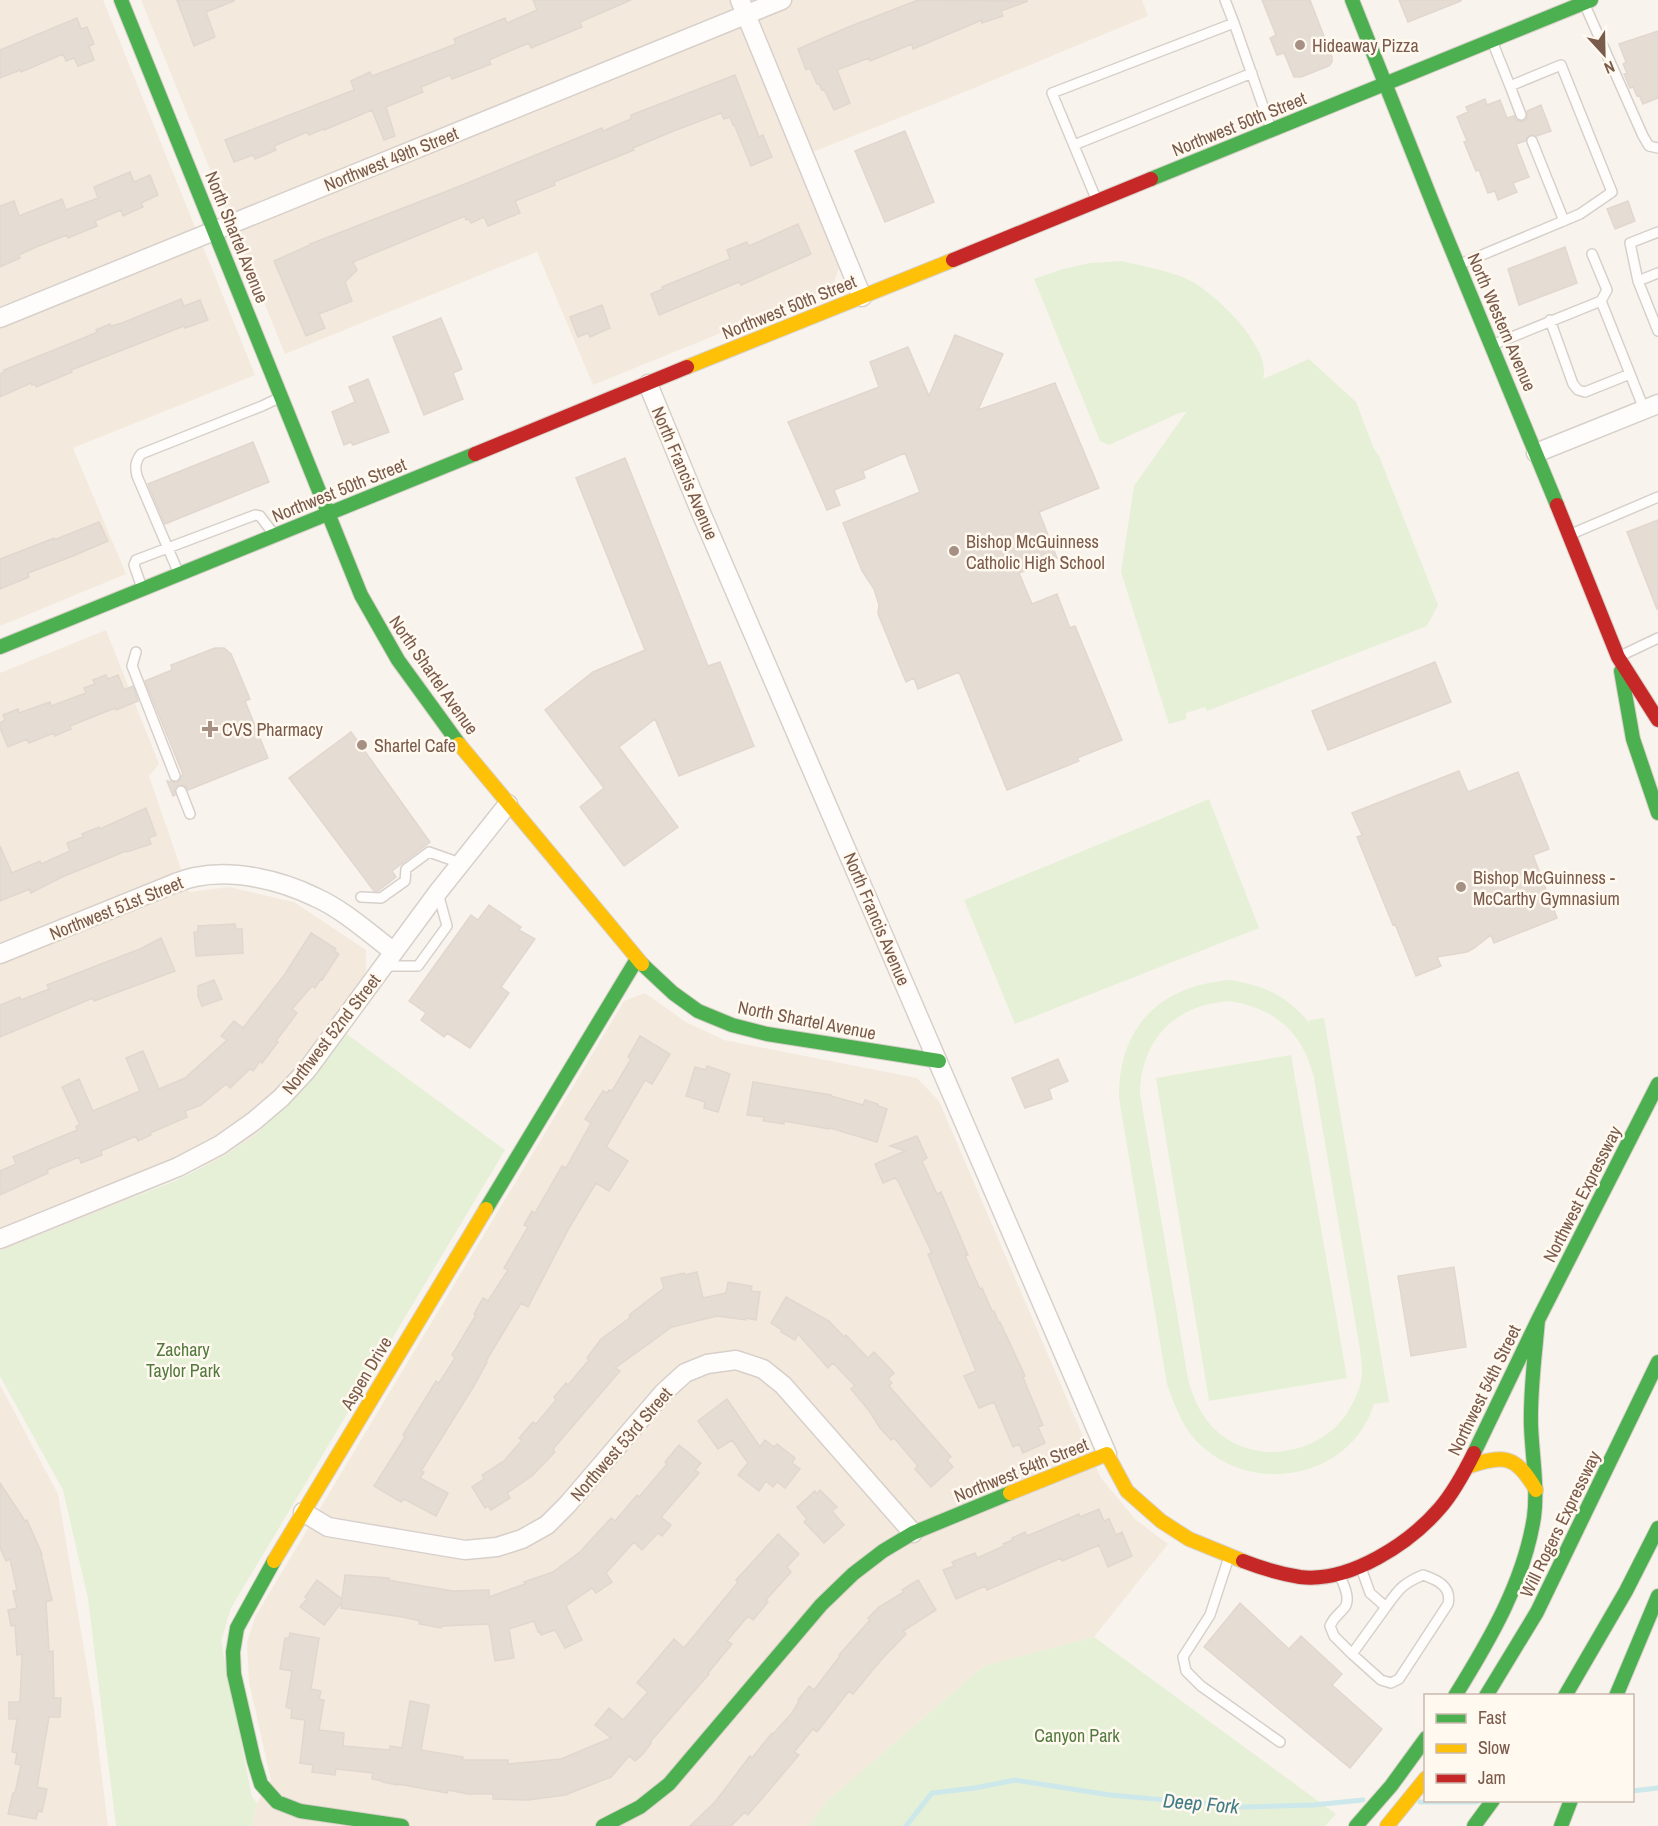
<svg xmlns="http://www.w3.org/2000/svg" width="1658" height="1826" viewBox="0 0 1658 1826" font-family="'Archivo Narrow',sans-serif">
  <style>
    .residential { fill: #f4e9dd }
    .green { fill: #e5f0d7; fill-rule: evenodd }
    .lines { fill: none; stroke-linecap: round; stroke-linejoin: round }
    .stream { stroke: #cde8ea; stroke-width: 5 }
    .building { fill: #e5dcd4; stroke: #e2d7cf; stroke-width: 1.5 }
    .lane-casing { stroke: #d7d0ca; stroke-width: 12 }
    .street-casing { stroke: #d7d0ca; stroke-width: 21 }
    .fast-casing { stroke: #d8d0c9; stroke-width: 16 }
    .slow-casing { stroke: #d8d0c9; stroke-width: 16 }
    .jam-casing { stroke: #d8d0c9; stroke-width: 16 }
    .lane { stroke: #fefdfc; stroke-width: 9 }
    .street { stroke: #fefdfc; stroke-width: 18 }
    .fast { stroke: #4caf50; stroke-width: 14 }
    .slow { stroke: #ffc107; stroke-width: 14 }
    .jam { stroke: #c62828; stroke-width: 14 }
    .poi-dot { fill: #a69083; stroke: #fff9f0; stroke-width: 2 }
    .labels { text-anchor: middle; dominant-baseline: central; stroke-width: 5; stroke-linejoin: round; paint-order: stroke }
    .poi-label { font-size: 18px; fill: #7a5a4a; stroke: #fff9f0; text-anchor: start }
    .street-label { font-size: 18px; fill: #7a5a4a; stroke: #fff9f0 }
    .park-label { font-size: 18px; fill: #527a3e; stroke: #fff9f0 }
    .water-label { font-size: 20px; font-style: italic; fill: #3f7c87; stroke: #fff9f0 }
  </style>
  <rect width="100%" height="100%" fill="#f8f4ed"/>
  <path class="residential" d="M0,0h103l152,375 -182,73 53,126 -126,52z
    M141,0h1001l6,16 -181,75 -172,68 44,109 -7,20 -239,97 -56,-133 -252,102z
    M106,630l53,134 -10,12 40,116 40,-5 65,15 72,48v20l-22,62 -35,51 -57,55 -35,22 -217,97v-584z
    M645,993l41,29 38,18 193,38 22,23 162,377 35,42 32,24 -74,93 -110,29 -158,136 -17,24h-557l5,-23 14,-23 -22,-98 -2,-39 8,-26 369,-616z
    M0,1385l58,109 35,209 15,123h-108z"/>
  <path class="green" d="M1122,261c19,5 49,10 67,19 26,13 84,68 74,99l46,-20 47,43 18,47 5,7 59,149 -11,21 -220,85 -2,-4 -19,6v6l-17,5 -48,-152 13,-86 53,-75 -10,3 -68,31 -9,-4 -66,-162 29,-10 27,-6z
    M1209,799l50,129 -244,96 -51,-124z
    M1231,980c34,6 57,16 79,44l-1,-4 15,-2 65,384 -15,2c-22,71 -113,92 -169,45 -21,-17 -29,-40 -38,-65l-48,-286c-1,-71 41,-113 112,-118zM1228,1001c47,7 75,31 86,77l46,272c1,7 2,15 2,23 0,14 -9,30 -16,42 -28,39 -88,50 -126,19 -18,-15 -26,-33 -32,-55l-48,-286c1,-43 23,-76 65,-88 7,-2 16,-3 23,-4z
    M344,1032l161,118 -274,458 -10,33 31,156 5,6 -5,23h-136l-28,-227 -25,-109 -63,-114v-125l177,-71 40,-20 35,-22 57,-55z
    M1291,1055l56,323 -138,23 -53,-323z
    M1094,1637l242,177 -11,12h-516l17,-24 158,-136z"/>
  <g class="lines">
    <path class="stream" d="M1632,1791l26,-3
      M1420,1802h57
      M906,1826l26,-33 43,-5 40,-8 95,15 135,12 68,-2 50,-5"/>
  </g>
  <path class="building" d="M177,0h57v1l-28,11 9,25 -21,9z
    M533,0h98l-51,22 2,5 -51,21 -2,-5 -24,10 -16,7 2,4 -39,15 -2,-4 -29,12 2,5 -37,15 9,29 -11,4 -12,-30 -48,20 -1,-1 -14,6 -2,-3 -33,14 2,4 -21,9 -2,-4 -19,7 -9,-22 129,-50 -3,-9 19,-9 2,4 84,-32 -2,-5 51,-21 2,5 30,-13z
    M918,0l110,1 -27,10 2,5 -21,7v-3l-69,29 -1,-5 -42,17 -1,-3 -32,12 13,33 -16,7 -10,-21 -2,1 -3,-6h-2l-7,-16 -4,2 -8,-21 48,-21z
    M1262,0h48l22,57v5l-3,4 -28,11h-7l-10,-24 -7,2 -7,-17 6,-3z
    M1399,0h62v1l-53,21z
    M77,18l4,11 6,-2 7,17 -5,2 5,14 -16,6 -4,-8 -8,3 -3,-7 -42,18 -1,-2 -20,8v-28z
    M1658,31v67l-15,6 -4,-9 -2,1 -4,-9 -3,1 -6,-14 3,-1 -4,-9 3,-2 -7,-18z
    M735,75l24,62 4,-2 9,22 -21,9 -17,-42 -1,1 -3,-8 -6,2 -3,-6 -50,19 -38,16 1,2 -80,32 1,3 -40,16 5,12 -32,13 -4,-9 -13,6 -2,-4 -3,1 -1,-4 -112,46 4,8 -12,12 7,19 -33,13 6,14 -19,8 -32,-75 36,-16v-1l145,-56 147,-60 1,3 28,-12v-4z
    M1485,99l2,6 13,-5 7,18 7,-2 2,4 5,2 6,-3v-8l14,-6 10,26 -14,5 -8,-1 -4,6 -9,3 13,33 -16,6 4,9 -19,8 -3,-9 -7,2 -9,-23 -3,1 -12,-29 3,-1 -10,-24 11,-5 -2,-5z
    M905,131l29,71 -49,20 -30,-71z
    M130,172l4,10 16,-7 8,20 -17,8 2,4 -20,9 -2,-6 -26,11 2,5 -29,12 -1,-3 -31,12 -17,8 1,3 -20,9v-61l14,-5 5,15 43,-17 4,11 32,-12 -4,-11z
    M1628,201l7,20 -20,8 -8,-20z
    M798,224l13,30 -70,31 -2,-3 -80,33 -8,-21 12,-5 -1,-2 68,-28 -3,-9 20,-8 2,4z
    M1565,247l12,36 -58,22 -11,-36z
    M181,299l3,7 16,-6 8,20 -23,8 -1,-2 -59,23 -54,21 1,2 -36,15 -1,-3 -3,1 -1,-2 -31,14v-23l4,-2v-2l82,-33 11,-5 -1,-2 14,-6 1,2 11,-3z
    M602,305l8,23 -20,9 -2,-4 -10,4 -8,-20z
    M441,318l21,51 -9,4 10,26 -39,16 -31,-78z
    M955,335l48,19 -25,56 77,-27 44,105 -60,24 18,46 -38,15 13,31 25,-10 13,34 5,-2 47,114 -45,18 2,3 -72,29 -48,-118 -41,17 -4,-11 -8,4 -28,-68 1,-9 -5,-16 -12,-18 -19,-48 77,-31 -15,-39 -42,18 2,7 -31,12 6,15 -13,5 -39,-88 91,-35 -9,-25 38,-15 21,49z
    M368,379l21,53 -36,13 -2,-3 -7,3 -12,-33 23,-10 -6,-15z
    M253,442l16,40 -104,42 -17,-40z
    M625,458l83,208 12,-4 34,84 -75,30 -24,-57 -36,28 59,80 -54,39 -44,-59 24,-19 -59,-78 48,-38 52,-22 -69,-172z
    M1658,520v89h-1l-30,-77z
    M99,522l9,19 -35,15 -45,17 1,4 -29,12v-30l54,-21v2z
    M215,648h9l7,6 3,7 16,38 -5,2 23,57 -80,32 -3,-5h-7l-4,4 1,6 -2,1 -6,-15 11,1 5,-8 -38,-93 27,-11 -1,-5z
    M1435,662l16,40 -123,48 -16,-39z
    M106,675l2,4 10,-4 6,15 9,-4 5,15 -22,9 -1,-2 -45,18 1,3 -16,7 -1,-3 -25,10 -2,-4 -19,8 -8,-19v-5l5,-3 -2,-5 15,-6 1,4 31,-11 1,4 35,-13 -2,-5 11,-4 -2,-4z
    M351,732l79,110 -38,29 4,6 -18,14h-4l-85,-113z
    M1459,771l9,21 50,-20 31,77 -16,6 24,63 -63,25 -3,-8 -17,13 -7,4 -30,5 4,9 -25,10 -21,-52 -2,1 -36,-88 5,-2 -10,-22z
    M146,808l10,27 -7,3 2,6 -24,8 -1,-1 -64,26 -31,16 -1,-4 -30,12v-55l12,27 28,-12 1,3 29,-13 -3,-8 16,-6 -1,-3 17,-7 1,2z
    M489,905l32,22 -2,3 16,9 -34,48 8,6 -39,55 -23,-15 -3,4 -23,-17 5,-7 -17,-12 62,-86 7,5z
    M235,924l1,5h6l1,24 -47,3 -2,-24h4v-6z
    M311,933l25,16 -2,2 5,3 -17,26 -1,-1 -6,9 -3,-2 -20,23 5,4 -21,28 2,1 -16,21 -2,-2 -7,10 -3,-2 -20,19 -4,-4 -25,21 -16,6 2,6 -37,16 1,2 -13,6 -2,-5 -35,15 1,4 -21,8 -2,-6 -32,13 1,3 -48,22v-24l16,-7 -3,-7 64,-27 -1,-4 4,-1 -18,-38 17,-8 14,32 47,-20 -14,-33 17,-7 16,38 26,-11 42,-38 -6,-4 13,-15 9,7 42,-54z
    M161,938l14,33 -81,30 -1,-3 -93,39v-32l20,-8 1,3 28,-11 -2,-4 93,-36z
    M214,980l8,19 -20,7 -4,-10v-10z
    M640,1036l30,18 -18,30 -7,-4 -39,67 22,14 -19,30 -13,-8 -27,45 -41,79 -7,-4 -35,58 1,1 -12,22 -54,87 3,1 -4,6 28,15 -12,23 -32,-17 -3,3 -27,-16 31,-49 -2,-2 33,-54 3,2 16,-25 -3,-3 24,-40 -2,-1 9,-16 5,3 20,-31 -4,-2 24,-41 -4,-2 8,-14 3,2 27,-47 4,2 25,-45 -6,-4 18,-28 4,2 2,-3 3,1 19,-32 -3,-2z
    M1058,1059l10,22 -19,8 3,10 -27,9 -13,-30z
    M707,1066l23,8 -12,38 -14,-4 1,-6 -19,-6 9,-29 11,3z
    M753,1082l78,13v1l32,9 2,-5 13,4v2l9,3 -10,33 -47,-14 -1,1 -45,-8v3l-21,-3 1,-4 -17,-2z
    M917,1136l10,22 -5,3 15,33 4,-2 27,63 -3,1 15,33 2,-1 10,23h2l5,12 1,-1 25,54 -2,1 4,10 16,38 -5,2 7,16 -22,10 -4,-9 -6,3 -19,-45 -15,6 -15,-32 12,-5 -48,-117 4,-1 -34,-72 -3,-3 -12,5 -8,-19 30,-13 -15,-5z
    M1454,1267l12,80 -55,9 -13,-80z
    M697,1272l6,26 23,-5 2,-11 24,4 -1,5 9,1 -4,28 -10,-2v2l-29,-4 -45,11 -57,41 5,3 -67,78 2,3 -23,24 -25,17 3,5 -19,12 -3,-4 -3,2 -13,-21 12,-8 -2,-4 22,-14 18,-21 -3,-2 14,-16 3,2 20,-24 -2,-3 12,-14 2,2 21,-25 -2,-2 14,-19 30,-22 -2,-2 35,-27 -3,-10 23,-5 1,2z
    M786,1297l43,24 15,16 2,-2 22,23 6,-6 20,21 -6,6 4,4 -3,3 62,71 -4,3 6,7 -22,20 -16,-18 3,-3 -24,-28 -3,2 -11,-12 -10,-16 -19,-23 4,-3 -22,-23 -5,5 -30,-34 -3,6 -14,-8 1,-2 -11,-7z
    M727,1399l33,48 5,-7 9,7 3,-3 18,14 -3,5 8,6 -15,19 -8,-6 -4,5 -7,-6 -7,10 -21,-16 10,-12 -16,-23 -14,9 -20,-28z
    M679,1445l22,18 -6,7 4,3 -38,44 10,8 -9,11 -4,-3 -16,17 -8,-8 -28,31 6,9 -16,11 -4,-5 -26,18 16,34 -17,8 -10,-18 -14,5 -1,-4 -2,1 -4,-11 -25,8 5,29 -19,3 -6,-37 -47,2 -1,2 -22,-4 1,-3 -17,-4 -62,-9 1,-6 -18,23 -24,-18 7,-8 -2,-2 12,-17 25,19 3,-24 44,3v2l10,2 54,9 36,-1v7l36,-13 -1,-2 29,-10 27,-20 31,-34 4,3 22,-26 2,2 28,-33 -2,-2z
    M0,1483l25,38 2,-1 15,34h-1l11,46 -6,2 3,50 4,-1 1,47h7l-1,19h-11l-12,70 10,2 -5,23 -4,-1 -2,8 -28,-5 5,-21h2l6,-28 -6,-1 2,-11 -5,-1 5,-33h-8v-17h11l2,-48 -5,1 -2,-30 -4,1 -3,-16 9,-2 -4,-17 4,-1 -7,-31 -4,2 -6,-13z
    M820,1490l17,17 -5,4 12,14 -20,18 -20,-21 3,-3 -10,-12 18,-16 2,3z
    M1099,1509l5,12 5,-2 7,16 6,-3 10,24 -24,11 -9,-22 -37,16 -1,-3 -74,32 -2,-4 -29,13 -13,-29 11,-4 -2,-4 23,-9 2,5 27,-12 -1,-2 10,-4 -1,-2 13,-6 2,4 52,-22 1,3z
    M778,1534l21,20 -12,13 4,5 -25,28 2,2 -15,18 -5,-4 -21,25 5,3 -24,29 1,1 -59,68 1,1 -8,11 -8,7 -6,-5 -18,21 -46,18 -37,5 -35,-1v-5h-25l-20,-4 -1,3 -49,-9v1l-16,-3v-1l-10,-2 1,-6 -37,-4 -1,6 -23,-3 1,-7 -13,-2 5,-43 -14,-2 1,-9 -6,-2 6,-36 -12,-2 5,-31h4l1,-5 29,5 -8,51 10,2 -2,8 5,1 -5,30 25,3 -1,13 47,4v-4l12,2 8,-47 19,4 -8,45 42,7 -1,3h46v4l53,-5 50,-21 -16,-13 14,-17 14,12 25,-28 -11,-9 37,-44 10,9 54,-66 -2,-2z
    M918,1580l18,30 -33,21 3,3 -25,26 -28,34 -4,-3 -32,41 -4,-3 -19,23 5,3 -51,60 -3,-3 -14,14h-41l25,-24 35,-46 2,2 20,-25 1,1 19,-21 7,-12 -1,-1 11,-14 5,4 26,-34 -1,-1 31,-35 -2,-2 11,-11 25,-15 -2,-2z
    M1240,1603l49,46 12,-13 41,38 -10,11 50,44 -32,39 -146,-121z"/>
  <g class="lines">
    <g class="lane-casing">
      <path id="lane" d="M1225,0l9,23
        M1584,3l59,133 6,10 9,2
        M1510,86l11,29
        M1532,141l32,80
        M1074,145l178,-72
        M1097,201l-45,-108 182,-70 37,106
        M1592,254l15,36 -6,11
        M1458,265l122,-51 32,-22 -51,-127 -51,21 -18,-45
        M1658,273l-20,8 20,50
        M1638,281l-8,-38 28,-11
        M1550,320l23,64 5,6 7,2 45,-18
        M1492,345l109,-44 43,108
        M1569,535l89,-38
        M179,574l-42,-98c-2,-9 -2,-14 4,-22l121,-48 17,-8
        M142,588l-8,-23 2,-5 119,-45 5,1 13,17
        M136,652l-4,14 43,110
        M1618,657l40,-19
        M181,791l9,23
        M361,897l20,1 24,-17 1,-12 23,-17 31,11
        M384,966h34l29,-40 -9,-33
        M1229,1557l-19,58 -27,42 3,14 15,15 79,56
        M1339,1574c4,9 12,24 6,33 -6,8 -11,9 -15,19l4,10 18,18 34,-47 -16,-14 -9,-25
        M1352,1654l29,26 10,3 8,-4 49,-75c4,-17 -10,-24 -25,-29 -21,9 -24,14 -37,32"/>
    </g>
    <g class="street-casing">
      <path id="street" d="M740,0l122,297
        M0,318l782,-318
        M648,384l51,124 408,946
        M1536,453l122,-49
        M0,954l173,-70c7,-3 14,-5 22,-7 39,-8 85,3 120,20 29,13 54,36 79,55
        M0,1239l178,-72 42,-22 34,-24 27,-23 26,-28 131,-178 70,-88
        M303,1512l25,15 137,23 32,-3 25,-8 25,-14 20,-20 96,-112 22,-20 22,-9 29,-4 27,9 20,16 130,148"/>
    </g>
    <g class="fast-casing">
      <path id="fast" d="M121,0l240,595 37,65 61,84
        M1352,0l85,214 120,291
        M1151,179l440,-179
        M0,647l475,-193
        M1621,671l12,68 25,74
        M642,964l31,29 25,18 34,14 35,9 172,27
        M486,1209l151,-250
        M1474,1453l64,-133 120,-236
        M274,1561l-37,67 -4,24 1,22 20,87 7,23 16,18 23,9 102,15
        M1455,1696c34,-55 69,-114 79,-179 4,-31 -2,-61 -3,-92 -1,-35 4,-70 7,-105
        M1486,1696l51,-84 121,-250
        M1565,1696l61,-105 32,-63
        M1616,1696l42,-100
        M603,1826l37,-19 29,-23 152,-179 32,-31 30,-23 30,-18 97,-40
        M1356,1826l35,-40 35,-48
        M1474,1826l19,-26
        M1561,1826l10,-26"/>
    </g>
    <g class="slow-casing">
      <path id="slow" d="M687,367l266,-107
        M459,744l183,220
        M1467,1467c37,-13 49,-12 69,23
        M1010,1493l97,-39 20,37 34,30 28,18 54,22
        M274,1561l212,-352
        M1387,1826l39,-48"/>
    </g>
    <g class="jam-casing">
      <path id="jam" d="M953,260l198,-81
        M475,454l212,-87
        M1557,505l61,152 40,63
        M1243,1561c18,7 38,13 57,16 50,6 110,-34 140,-69 14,-16 25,-37 34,-55"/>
    </g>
    <use href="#lane" class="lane"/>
    <use href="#street" class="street"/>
    <use href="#fast" class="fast"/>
    <use href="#slow" class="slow"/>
    <use href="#jam" class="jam"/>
  </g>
  <g class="poi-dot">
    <circle cx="1300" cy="45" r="6"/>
    <circle cx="954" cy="551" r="6"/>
    <path d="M207 720h6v6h6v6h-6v6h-6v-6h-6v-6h6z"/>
    <circle cx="362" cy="745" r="6"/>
    <circle cx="1461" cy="887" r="6"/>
  </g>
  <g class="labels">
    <g class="poi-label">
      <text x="1312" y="45">Hideaway Pizza</text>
      <text x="966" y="541">Bishop McGuinness<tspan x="966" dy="21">Catholic High School</tspan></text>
      <text x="222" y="729">CVS Pharmacy</text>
      <text x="374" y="745">Shartel Cafe</text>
      <text x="1473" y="877">Bishop McGuinness -<tspan x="1473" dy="21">McCarthy Gymnasium</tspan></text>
    </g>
    <g class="street-label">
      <text transform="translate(1239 124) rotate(-22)">Northwest 50th Street</text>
      <text transform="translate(391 159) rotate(-22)">Northwest 49th Street</text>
      <text transform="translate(237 237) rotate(68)">North Shartel Avenue</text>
      <text transform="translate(789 307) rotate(-22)">Northwest 50th Street</text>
      <text transform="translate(1502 322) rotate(67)">North Western Avenue</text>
      <text transform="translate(685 473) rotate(67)">North Francis Avenue</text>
      <text transform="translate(339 490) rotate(-22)">Northwest 50th Street</text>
      <text transform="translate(434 675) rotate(55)">North Shartel Avenue</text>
      <text transform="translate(116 908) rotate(-22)">Northwest 51st Street</text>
      <text transform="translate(877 919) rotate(67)">North Francis Avenue</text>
      <text transform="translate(807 1020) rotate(11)">North Shartel Avenue</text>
      <text transform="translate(331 1034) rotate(-52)">Northwest 52nd Street</text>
      <text transform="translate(1582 1194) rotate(-63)">Northwest Expressway</text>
      <text transform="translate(366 1373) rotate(-59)">Aspen Drive</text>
      <text transform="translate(1484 1390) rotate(-64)">Northwest 54th Street</text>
      <text transform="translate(621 1444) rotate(-49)">Northwest 53rd Street</text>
      <text transform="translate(1021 1470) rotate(-22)">Northwest 54th Street</text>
      <text transform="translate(1560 1524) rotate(-64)">Will Rogers Expressway</text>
    </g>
    <g class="park-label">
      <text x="183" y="1349">Zachary<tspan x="183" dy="21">Taylor Park</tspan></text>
      <text x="1077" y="1735">Canyon Park</text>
    </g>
    <g class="water-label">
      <text transform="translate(1201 1803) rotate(5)">Deep Fork</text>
    </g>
  </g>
  <rect x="1424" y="1694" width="210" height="108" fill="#fff9f0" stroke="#cab9ae" stroke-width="1.5"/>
  <rect x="1436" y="1714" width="30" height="9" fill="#4caf50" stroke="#cab9ae" stroke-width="1.5"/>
  <text x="1478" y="1724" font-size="18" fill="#7a5a4a">Fast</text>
  <rect x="1436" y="1744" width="30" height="9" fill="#ffc107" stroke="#cab9ae" stroke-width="1.5"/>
  <text x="1478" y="1754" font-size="18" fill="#7a5a4a">Slow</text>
  <rect x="1436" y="1774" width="30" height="9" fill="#c62828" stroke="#cab9ae" stroke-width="1.5"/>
  <text x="1478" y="1784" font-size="18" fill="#7a5a4a">Jam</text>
  <g transform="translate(1604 54) rotate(158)" stroke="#fff9f0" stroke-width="4.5" paint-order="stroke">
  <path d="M0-4.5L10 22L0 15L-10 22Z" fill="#7a5a4a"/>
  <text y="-9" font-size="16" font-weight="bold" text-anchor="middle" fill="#7a5a4a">N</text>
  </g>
</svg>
